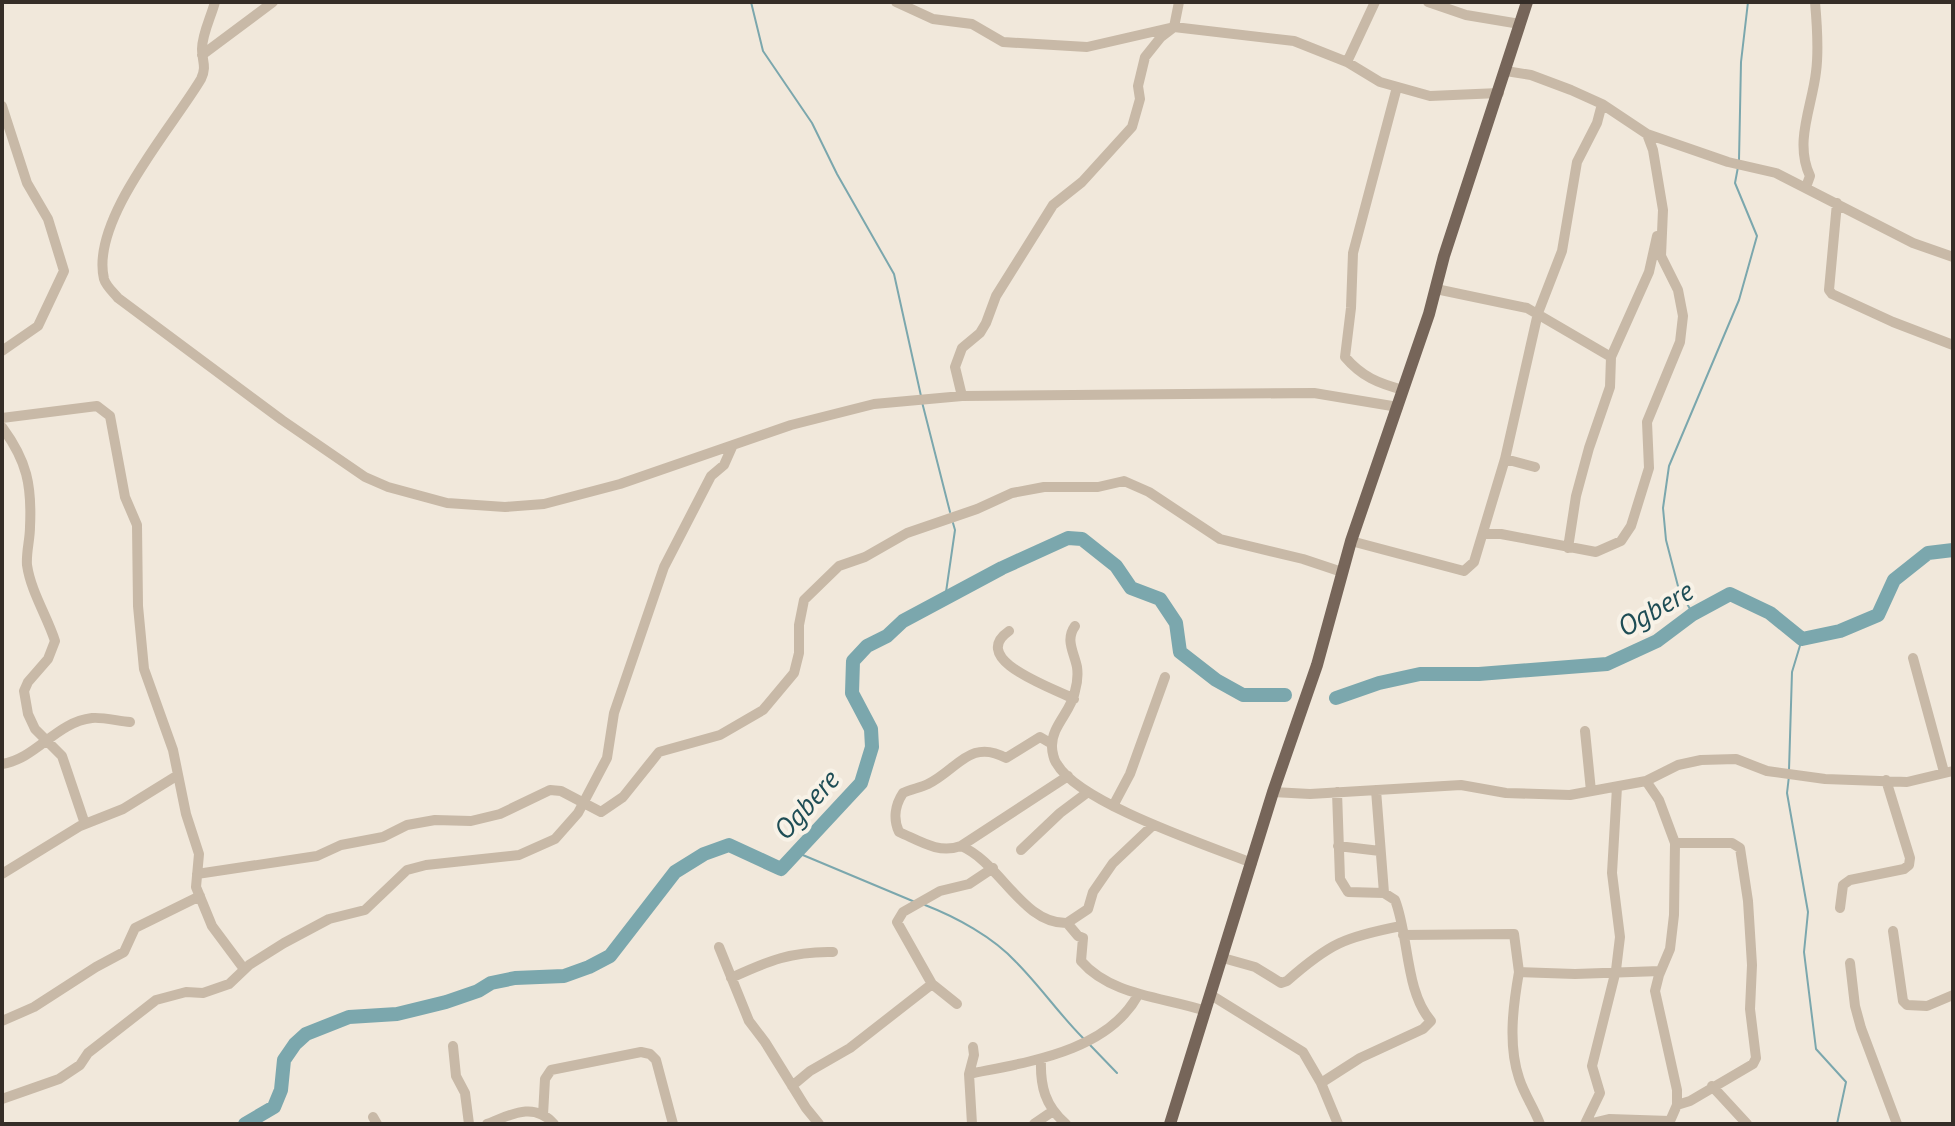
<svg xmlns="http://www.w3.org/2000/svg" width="1955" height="1126" viewBox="0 0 1955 1126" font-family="'PT Sans',sans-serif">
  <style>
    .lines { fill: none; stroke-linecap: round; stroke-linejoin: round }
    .stream { stroke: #7ba7ad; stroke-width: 2 }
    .river { stroke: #7ba7ad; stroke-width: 14 }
    .minor { stroke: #c8b9a7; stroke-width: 10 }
    .major { stroke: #766559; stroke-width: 12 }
    .labels { text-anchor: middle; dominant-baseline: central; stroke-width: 8; stroke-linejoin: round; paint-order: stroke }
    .water-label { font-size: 28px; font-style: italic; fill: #1e4d55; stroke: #f8f2e7 }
  </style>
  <rect width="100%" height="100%" fill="#f1e8db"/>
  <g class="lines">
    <path class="stream" d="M751,2l12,49 49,72 25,51 57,100 27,122
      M1739,160l2,-98 7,-60
      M922,402l28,110
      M945,599l10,-69 -2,-7
      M1693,614l-14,-24 -13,-50 -3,-32 6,-42 70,-166 18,-64 -22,-53 3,-16
      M1789,770l3,-98 10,-33
      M1789,776l-2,17 21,119 -4,40 12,97 30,33 -9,42
      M798,853l117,49
      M925,905c31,12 68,32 91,57 24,24 43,52 67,76
      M1090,1045l27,28"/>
    <path class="river" d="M1336,698l43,-15 41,-9h59l128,-10 50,-23 36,-27 37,-20 40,19 32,26 38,-8 38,-16 16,-35 34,-27 25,-3
      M245,1124l29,-17 7,-17 3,-30 11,-16 11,-10 43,-17 48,-3 49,-12 32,-11 13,-8 24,-5 49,-2 25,-9 21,-11 65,-84 29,-18 25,-9 52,24 80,-86 11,-36 -1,-18 -19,-36 1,-32 14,-15 20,-10 16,-15 99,-53 66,-30 14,1 34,27 15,22 29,11 16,24 4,29 36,28 27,15h42"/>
    <path class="minor" d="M215,2c-4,15 -13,32 -13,47 0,12 5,18 -1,30 -29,49 -111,141 -97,200 2,7 9,13 14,19l164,122 83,57 23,10 59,16 58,4 39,-3 76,-20 171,-59 83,-21 88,-8 352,-3 84,14
      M896,2l37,17 39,5 31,18 84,5 87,-20 120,14 53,21 33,20 50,14 69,-3
      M1428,2l38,13 54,9
      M202,55l71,-53
      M1347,62l28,-60
      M1506,71l25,4 40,15 31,14 45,30 81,28 48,11 137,70 40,14
      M1397,87l-44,166 -2,55 -6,49c17,20 33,26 58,33
      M2,106l25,77 21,36 16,52 -26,55 -36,25
      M1806,187l4,-11c-16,-34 2,-69 6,-104 3,-22 1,-48 -1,-70
      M1837,203l-8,87 3,4 61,28 60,23
      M1436,289l91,19 84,49 -1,30 -21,61 -13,48 -8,52
      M1611,357l38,-85 8,-36
      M962,396l-7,-29 7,-19 18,-15 6,-10 10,-27 57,-91 29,-23 50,-55 8,-28 -2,-13 7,-29 16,-20 13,-10 5,-25
      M2,418l95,-12 13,10 15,81 12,28 1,81 6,63 29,81 13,64 13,40 -3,33 16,39 32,43
      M2,427c25,34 30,58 28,100 0,13 -4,25 -3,38 4,27 20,51 28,76l-7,18 -20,23 -4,9 4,23 7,15 27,27 23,68
      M1505,459l33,-146 24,-62 15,-89 20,-39 5,-19
      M1484,534h17l95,18 25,-11 10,-15 18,-58 -2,-46 33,-80 3,-26 -5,-26 -17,-34 2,-46 -10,-60 -6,-16
      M1351,541l113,30 10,-9 31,-103 30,8
      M1075,626c-10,14 -1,26 2,41 1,7 0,17 -2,24 -3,20 -24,35 -23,56 0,4 2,14 5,17 22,39 152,82 195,99
      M1009,631c-42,29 47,58 65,68
      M1913,658l31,114
      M1585,731l6,60
      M1052,744l-12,-7 -34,21c-36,-20 -49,12 -78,26 -8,4 -17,5 -25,9 -8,12 -10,26 -4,39 21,9 39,22 62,14l107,-70
      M2,764c34,-5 54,-42 90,-46 11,-1 26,3 38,4
      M1376,790l8,103
      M1273,792l37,2 151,-9 45,8 64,2 76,-14 32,-16 23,-5 35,-1 31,12 58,8 82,3 46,-11
      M1113,806l17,-32 35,-97
      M1675,843h57l8,5 8,53 4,64 -2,44 6,49 -3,6 -63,37 -13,4
      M961,846c40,17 61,78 106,77l21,-14 5,-17 20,-29 40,-38
      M1338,846l42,5
      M1021,850l39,-37 28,-21
      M2,874l78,-48 43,-17 55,-34
      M197,874l120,-18 24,-11 42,-8 24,-12 28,-5 36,1 29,-7 50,-24 11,1 40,21 22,-15 36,-45 61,-17 43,-25 31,-37 5,-20v-28l5,-25 35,-34 26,-9 42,-24 70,-24 35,-16 32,-6h54l26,-6 25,11 71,47 83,20 39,13
      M1840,908l3,-23 7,-5 54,-11 5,-4 1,-7 -24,-78
      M1067,923l11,13 5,2 -2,23c30,35 84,36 125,50
      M1893,931l10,70 4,4 20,1 26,-11
      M1403,935l111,-1 5,38
      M719,947l30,74 16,21 41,66 13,16
      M1223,958l32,9 26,16 6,-2c43,-38 58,-44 114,-55
      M1850,963l5,43 6,22 36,96
      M731,978c37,-17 61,-27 102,-26
      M1211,995l92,57 18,31 17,41
      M957,1004l-25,-20 -35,-62 6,-10 37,-21 29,-7 24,-16
      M2,1021l32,-14 62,-40 28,-15 11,-24 65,-32
      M453,1046l3,30 9,17 4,31
      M1041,1059c-1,27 4,47 25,65
      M969,1074c58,-12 138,-22 169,-79
      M1321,1083l39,-25 63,-29 8,-8c-26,-29 -22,-86 -36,-121l-11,-7 -36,-1 -8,-13 -3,-87
      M792,1086l18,-15 40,-23 82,-64
      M1712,1086l35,38
      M2,1099l57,-20 21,-14 8,-12 68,-53 30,-8 17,1 26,-9 20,-19 35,-22 45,-24 36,-9 42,-40 19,-5 93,-10 36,-16 23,-26 29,-55 7,-45 50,-146 47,-91 13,-11 8,-18
      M543,1115l2,-36 6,-9 90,-18 9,2 6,6 17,64
      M373,1117l4,7
      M487,1124c23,-9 47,-23 67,0
      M972,1124l-3,-50 5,-19 -1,-8
      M1034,1124l19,-13
      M1540,1124c-6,-16 -16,-30 -21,-46 -11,-33 -6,-72 0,-106l56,2 85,-3
      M1585,1124l15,-31 -8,-27 24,-96 4,-33 -8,-64 5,-86
      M1588,1124l21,-5 61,2 7,-16v-15l-22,-99 4,-16 11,-26 4,-34 1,-72 -16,-43 -13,-19"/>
    <path class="major" d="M1170,1124l103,-332 44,-127 34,-124 78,-227 15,-58 83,-254"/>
  </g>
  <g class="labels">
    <g class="water-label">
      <text transform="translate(1655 608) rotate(-30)">Ogbere</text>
      <text transform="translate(806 804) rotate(-48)">Ogbere</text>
    </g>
  </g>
  <rect width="1955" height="1126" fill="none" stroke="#352d27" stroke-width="8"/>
</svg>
